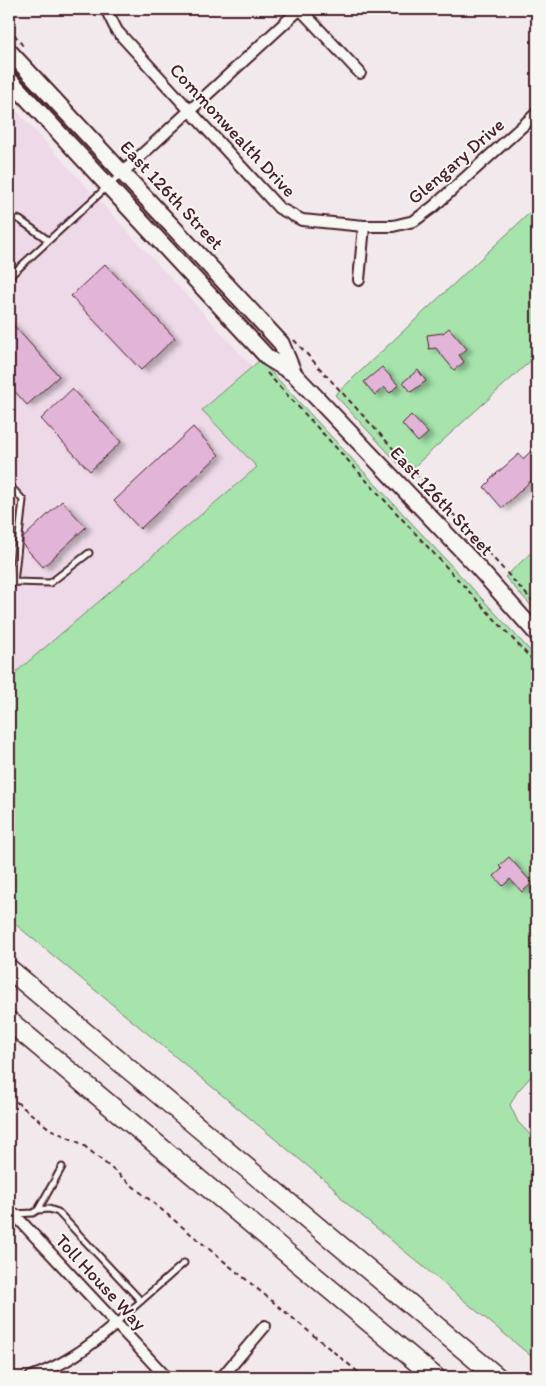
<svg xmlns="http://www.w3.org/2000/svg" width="546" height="1386" viewBox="0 0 546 1386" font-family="Itim,sans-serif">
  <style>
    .built { fill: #edd9e7 }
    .green { fill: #a6e4ac; stroke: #78826c }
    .building { fill: #e1b4d8; stroke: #4a1f2b; filter: url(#shadow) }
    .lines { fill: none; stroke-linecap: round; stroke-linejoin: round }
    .service-casing { stroke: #4a1f2b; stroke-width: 9 }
    .minor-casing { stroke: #4a1f2b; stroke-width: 14 }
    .secondary-casing { stroke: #4a1f2b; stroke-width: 19 }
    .motorway-casing { stroke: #4a1f2b; stroke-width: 22 }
    .path { stroke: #4a1f2b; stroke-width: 2; stroke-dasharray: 5 4; stroke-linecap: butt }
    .service { stroke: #f6f6f2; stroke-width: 5 }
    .minor { stroke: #f6f6f2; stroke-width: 10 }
    .secondary { stroke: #f6f6f2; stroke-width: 15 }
    .motorway { stroke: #f6f6f2; stroke-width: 19 }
    .labels { text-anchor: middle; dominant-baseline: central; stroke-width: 4; stroke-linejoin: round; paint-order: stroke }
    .street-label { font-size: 19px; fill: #4a1f2b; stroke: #f6f6f2 }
  </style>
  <defs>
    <filter id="shadow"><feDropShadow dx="5.5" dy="3" stdDeviation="2.5" flood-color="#0004"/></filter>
  </defs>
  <rect width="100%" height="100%" fill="#f2e9ed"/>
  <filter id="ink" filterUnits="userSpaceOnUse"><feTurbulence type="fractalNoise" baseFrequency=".02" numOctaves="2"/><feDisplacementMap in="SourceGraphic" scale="10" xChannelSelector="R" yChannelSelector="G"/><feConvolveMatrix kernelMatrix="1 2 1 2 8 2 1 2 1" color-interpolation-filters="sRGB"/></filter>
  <g filter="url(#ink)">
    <path class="built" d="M9,103l243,263 -50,44 55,56 -248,212z"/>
    <path class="green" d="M537,206v149l-130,118 -72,-78z
      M260,360l277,298v412l-20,22 -7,13 8,17 19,20v219l-193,-160 -11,-14 -324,-268v-241l248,-211 -55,-57z
      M537,547v65l-32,-35z"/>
    <path class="building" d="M105,264l70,74 -34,32 -70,-74z
      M9,320l50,56 -32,29 -18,-20z
      M449,328l18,21 -8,6 5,7 -10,8 -18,-22 -7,1 -2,-14 16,-2z
      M382,367l16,18 -8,8 -6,-6 -9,8 -11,-13z
      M418,370l8,11 -15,11 -8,-10z
      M72,389l49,53 -31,29 -49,-52z
      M411,415l17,18 -10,9 -16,-18z
      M193,427l26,28 -79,74 -26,-28z
      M537,445v30l-35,33 -18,-21 6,-6 -1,-1 30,-26 4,5z
      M62,501l24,26 -43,40 -20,-22v-7z
      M509,857l23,26 -10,9 -12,-13 -7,7 -9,-10 8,-7 -3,-3z"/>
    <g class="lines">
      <g class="service-casing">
        <path id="service" d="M9,216l11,4 28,20
          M9,277l112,-103
          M9,485l14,15 -9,82 -5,5
          M14,582l36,1 39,-30
          M38,1210l11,-1 9,3 83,89
          M14,1214l19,-1 5,-3 24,-43
          M116,1323l68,-60"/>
      </g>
      <g class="minor-casing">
        <path id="minor" d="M106,9l11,22 162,177 23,12 62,6h29l21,-5 19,-14 104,-94
          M300,9l60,64
          M123,172l177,-163
          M359,280l5,-54
          M9,1214h5l152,163
          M31,1377c33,-12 58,-30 85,-53
          M222,1377l43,-51"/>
      </g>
      <g class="secondary-casing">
        <path id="secondary" d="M9,51l272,292 13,31
          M9,79l259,279 26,16 179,188 64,72"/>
      </g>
      <g class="motorway-casing">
        <path id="motorway" d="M9,969l488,408
          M9,1021l426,356"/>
      </g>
      <path class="path" d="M9,27l14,19
        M294,340l243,266
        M267,373l270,292
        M9,1096l41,33 32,15 282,233"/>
      <use href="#service" class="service"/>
      <use href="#minor" class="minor"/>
      <use href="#secondary" class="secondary"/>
      <use href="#motorway" class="motorway"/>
    </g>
  </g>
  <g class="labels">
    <g class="street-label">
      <text transform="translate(233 130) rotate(47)">Commonwealth Drive</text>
      <text transform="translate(456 161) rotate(-41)">Glengary Drive</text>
      <text transform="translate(172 195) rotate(47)">East 126th Street</text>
      <text transform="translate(442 501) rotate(47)">East 126th Street</text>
      <text transform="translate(101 1282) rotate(47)">Toll House Way</text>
    </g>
  </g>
  <rect width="546" height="1386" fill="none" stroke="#f6f6f2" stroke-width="30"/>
  <rect x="15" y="15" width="516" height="1356" fill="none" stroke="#4a1f2b" stroke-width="2" filter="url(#ink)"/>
</svg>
